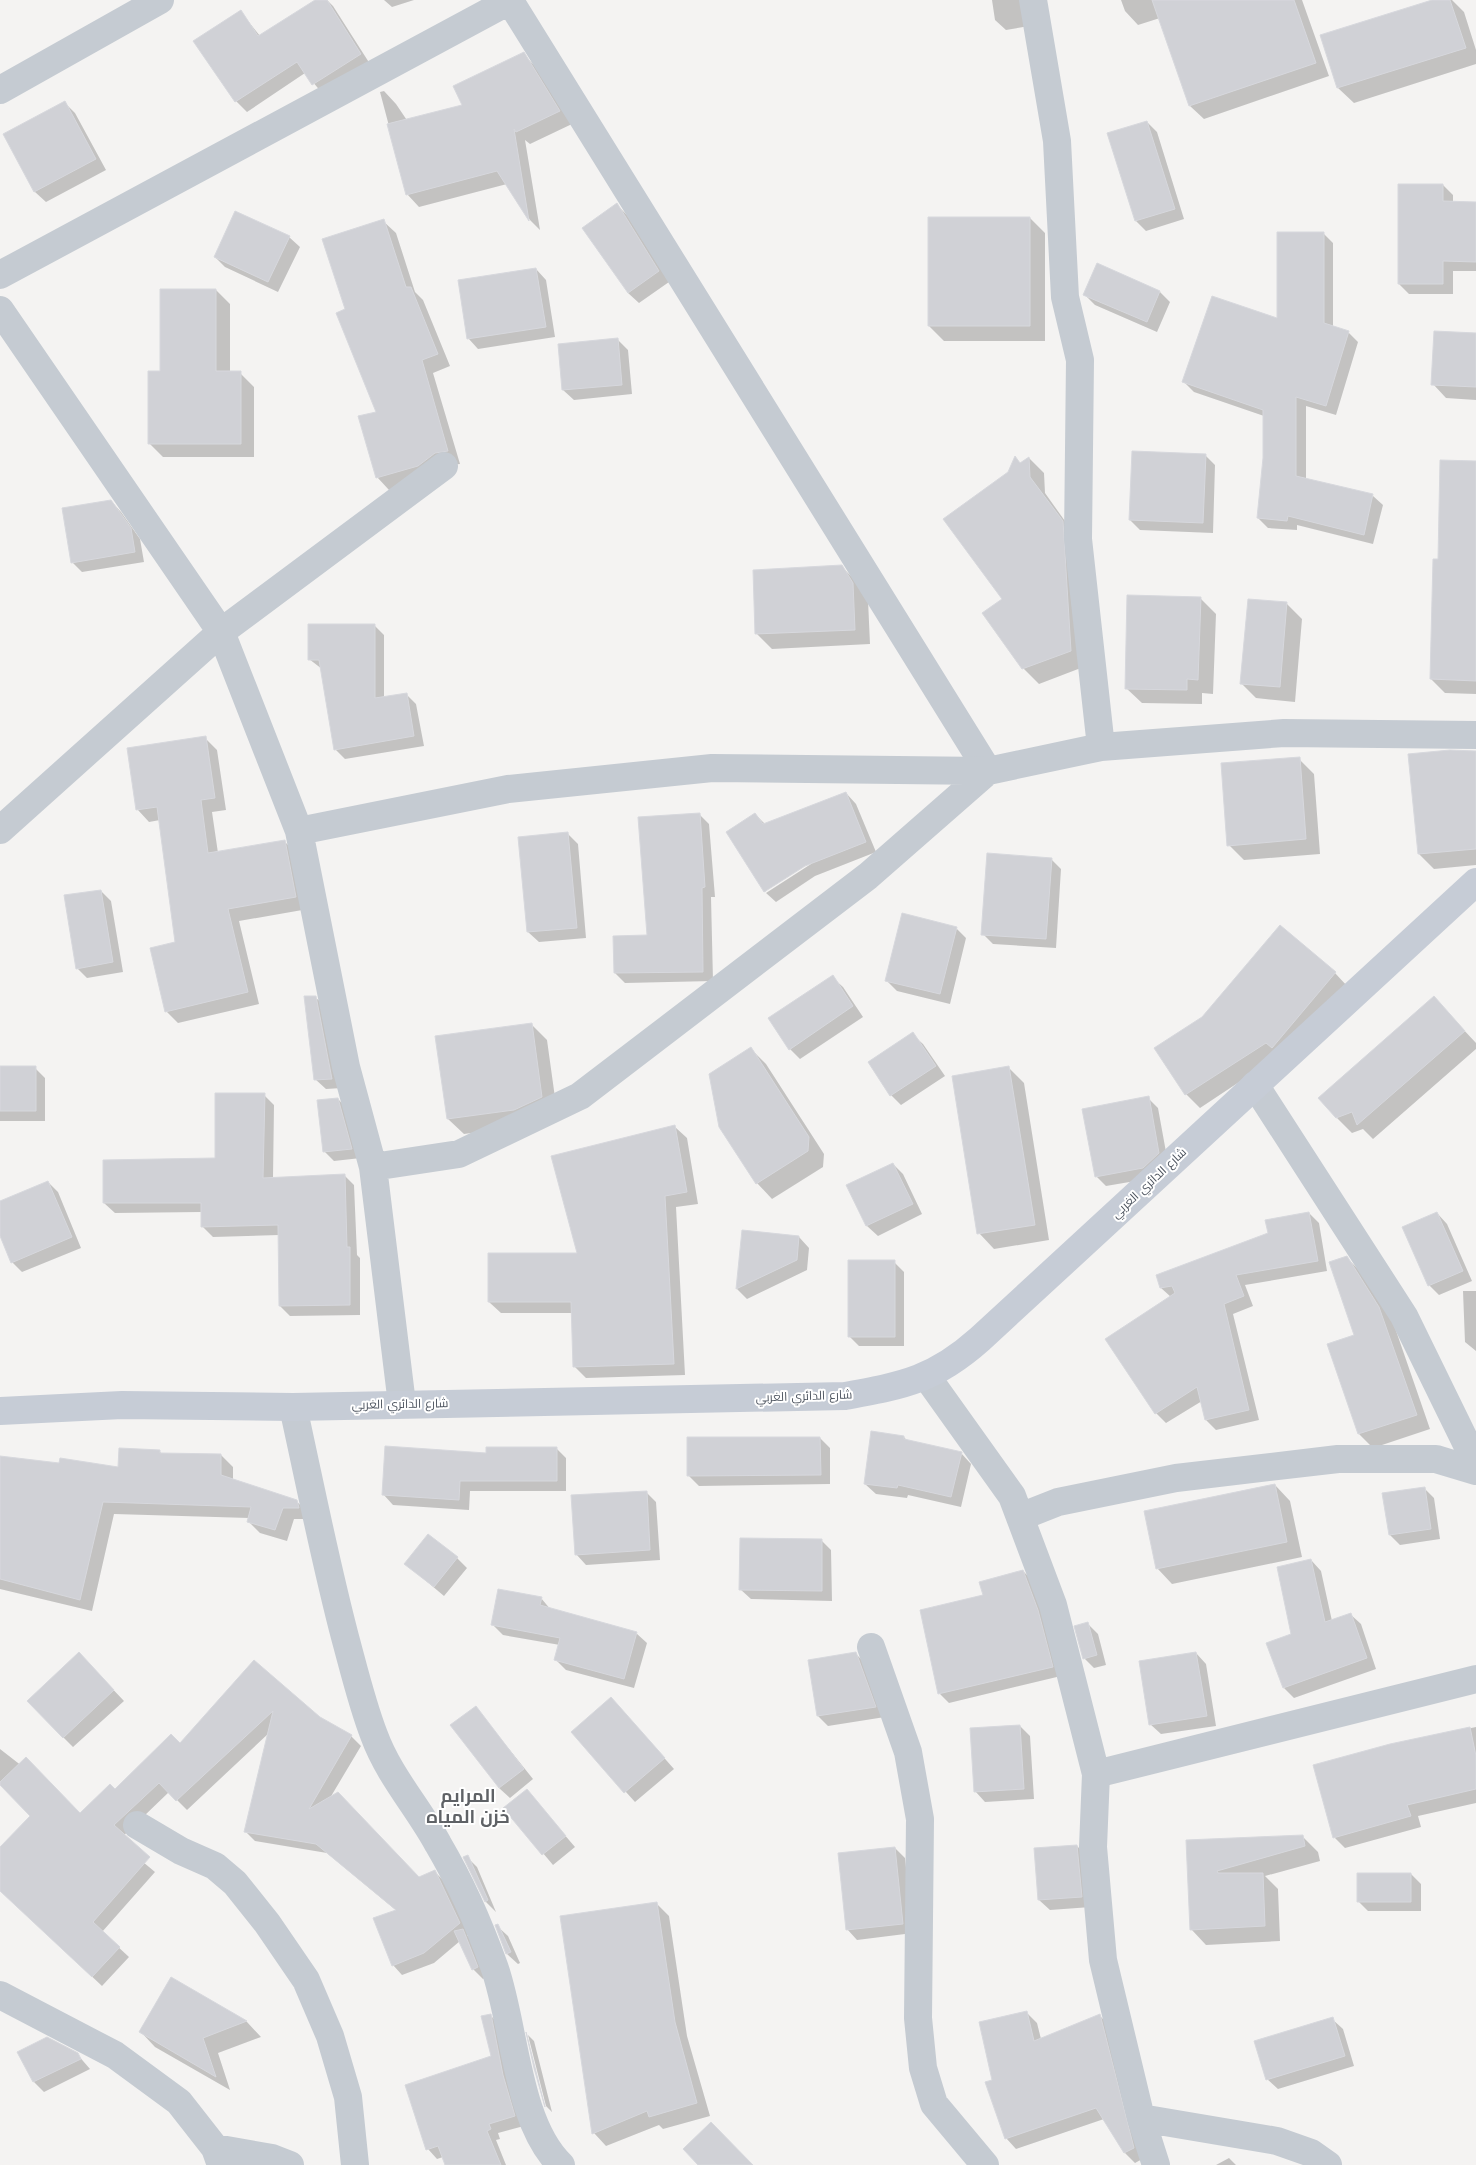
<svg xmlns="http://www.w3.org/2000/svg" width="1476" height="2165" viewBox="0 0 1476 2165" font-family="'Work Sans',Cairo,sans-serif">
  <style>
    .shadow { fill: #0003 }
    .building { fill: #d0d1d6; stroke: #d7d8dd }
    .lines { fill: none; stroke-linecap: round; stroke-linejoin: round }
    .street { stroke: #c5cbd2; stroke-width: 28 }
    .secondary { stroke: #c6ccd6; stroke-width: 28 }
    .labels { text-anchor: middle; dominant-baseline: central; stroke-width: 4; stroke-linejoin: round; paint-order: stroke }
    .street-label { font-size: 12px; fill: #4c535e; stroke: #fff }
    .district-label { font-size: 18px; font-weight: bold; fill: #5f6266; stroke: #fff }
  </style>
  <rect width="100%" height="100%" fill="#f4f3f2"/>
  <path class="shadow" d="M317,0h10l6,6 37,58 -47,30 -18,-21 -58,39 -11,-11 -41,-60 45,-30 20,25z
    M384,0h30l-22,7z
    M992,0h40l-3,26 -23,4 -11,-10z
    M1121,0h181l27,76 -125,43 -14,-13 -30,-88 -22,7 -13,-14z
    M1436,0h16l12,12 12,38v14l-122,39 -16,-15 -16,-52z
    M523,54l13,13 36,57 -42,20 -5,-4 15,90 -10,-10 -23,-36 -88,23 -12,-13 -27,-102 4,-1 12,13 27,40z
    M65,103l10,10 31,57 -60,32 -11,-10 -30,-57z
    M1147,122l10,10 27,87 -38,12 -10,-10z
    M1443,185l10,10v7l23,1v68h-23v23h-44l-10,-10z
    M617,205l10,10 42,67 -30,21 -11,-10z
    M236,212l53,25 11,10 -22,45 -53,-25 -10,-10z
    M1030,218l15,15v108h-101l-15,-15z
    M383,221l13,12 19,59 8,8 27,66 -17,7 27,91 -12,1 -59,25 -12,-13 1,-65 -32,-102z
    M1323,233l10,10v84l15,5 10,10 -22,73 -30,-9v73l67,17 10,9 -10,39 -76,-19v5l-29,-2 -10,-10 6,-60v-42l-70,-24 -10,-10 94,-62z
    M536,269l10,11 9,57 -77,12 -10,-11z
    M216,290l14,14v69h10l14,14v70h-91l-14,-14 12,-70z
    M1160,292l10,10 -13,30 -62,-27 -10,-10z
    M1476,334v66l-30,-2 -13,-14z
    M618,340l10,10 4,44 -58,6 -11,-10 -4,-45z
    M1205,455l10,10 -2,68 -73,-3 -10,-10z
    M1015,458l6,6 8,-6 15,15 1,20 32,45 9,128 -47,18 -16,-16 -19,-69 5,-126z
    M1476,462v232l-31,-1 -14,-14 8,-118z
    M111,501l10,11 19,27 4,23 -62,10 -10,-10z
    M842,567l15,15 11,18 2,44 -98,5 -15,-15z
    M1200,598l16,16 -3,80 -11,-1v11l-60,-1 -16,-15z
    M1287,604l15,15 -7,83 -39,-4 -15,-15z
    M374,625l10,10v63l22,-4 10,10 8,42 -79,13 -10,-10 -13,-80 -13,-10z
    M205,738l12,12 9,60 -14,2 6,41 66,-12 12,12 12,56 -69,12 20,83 -81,19 -12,-12 10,-68 -16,-123 -11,2 -11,-12 -10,-61z
    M1476,752v113l-42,4 -15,-15z
    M1299,759l15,15 6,80 -76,6 -15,-15z
    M846,793l10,11 20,48 -61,24 -39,26 -10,-9 45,-29 -1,-2 -44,28v2l-39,-59 28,-19 11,11z
    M699,814l10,10 6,73h-4l2,84 -88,2 -10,-10 33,-36z
    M568,834l10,10 8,94 -47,4 -11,-10z
    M1051,859l10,10 -5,79 -63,-4 -10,-10z
    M101,891l10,10 12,71 -36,6 -10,-10z
    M956,928l10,10 -16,66 -53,-13 -11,-11z
    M1335,973l13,14 -68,68 -80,53 -14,-14 -30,-45z
    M832,977l11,10 20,30 -63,42 -10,-10z
    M315,997l11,10 16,81 -16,1 -11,-10z
    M1434,998l42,45v6l-103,90 -10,-10 -11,4 -15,-15z
    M531,1024l16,16 10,72 -27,13 -66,9 -16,-15 -11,-82z
    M912,1034l11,10 22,32 -44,29 -10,-10z
    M751,1049l15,15 58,90 -1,13 -51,32 -15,-16 -37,-57z
    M0,1068h35l10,10v43h-45z
    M1009,1068l15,15 25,157 -55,9 -15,-16z
    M264,1095l10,10 -1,73 71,-3 10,10 3,70 3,3v57l-70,1 -10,-10 -1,-71 -66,2 -11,-11v-14l-87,1 -11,-10 112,-43z
    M1148,1098l10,10 10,55 -15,15 -47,8 -10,-10z
    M338,1099l10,11 13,48 -27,3 -10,-10z
    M675,1127l12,11 11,66 -22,3 9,168 -99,3 -12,-12 -1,-53h-72l-12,-11 89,-48z
    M893,1164l10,10 19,40 -44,22 -11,-10 -19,-40z
    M48,1182l10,10 23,56 -59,24 -10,-10 -12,-29v-31z
    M1309,1213l10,10 8,48 -82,14 8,21 -20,8 26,106 -43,10 -10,-10 -4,-19 -36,22 -10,-10 -49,-74 64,-42 -10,-9z
    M1437,1213l10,11 25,57 -33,14 -10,-10z
    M743,1232l56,5 10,11 -2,22 -60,29 -10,-10z
    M1346,1257l15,15 32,50 37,107 -57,19 -14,-14 -3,-99z
    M894,1262l10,10v74h-45l-10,-10z
    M1463,1291h13v60l-11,-9z
    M904,1437l4,5 53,11 10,11 -10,43 -53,-12 -1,3 -31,-4 -11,-10z
    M820,1438l10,10v36l-131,2 -11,-11z
    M556,1448l10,10v33h-96l-1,19 -76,-5 -10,-11z
    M159,1451l4,4h58l12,12v13l63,21 13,12 1,6h-16l-7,22 -27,-8 -12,-12 1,-3 -135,-4 -22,97 -92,-22v-127l119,7z
    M1275,1485l15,16 12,56 -130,27 -15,-16z
    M1424,1488l10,10 6,41 -40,6 -10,-10z
    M646,1492l10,10 4,58 -74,5 -10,-11z
    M821,1540l10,10 1,51 -81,-2 -11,-10z
    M457,1558l10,10 -23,28 -38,-32z
    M1311,1560l10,11 11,50 18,-7 11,10 15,45 -82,29 -10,-10 -16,-44 25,-9z
    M1023,1571l9,9 29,96 -112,27 -9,-9 -19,-83 63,-16z
    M541,1598l10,12 85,23 11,10 -13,45 -68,-18 -10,-10 4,-15 -57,-10 -10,-10z
    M1087,1623l11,11 8,31 -12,3 -10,-10z
    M1196,1653l10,11 10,62 -55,8 -11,-10z
    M856,1654l10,10 19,53 -57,9 -10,-10z
    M254,1661l65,57 32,18 10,10 -31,52 89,80 15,-7 10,10 25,52 -2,2 6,6 14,36 -4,2 -10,-10 -13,-28 -26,22 -32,12 -9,-10 4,-54 -70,-58 -72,-12 -10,-10 24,-98 -82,77 -18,-18 -51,49 37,31 -53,60 27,25 -27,29 -102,-96v-41l32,-33 -32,-32v-35l67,52 14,14 100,-70z
    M89,1664l35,37 -51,46 -10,-10z
    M476,1708l57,71 -23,19 -11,-10z
    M621,1709l53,60 -39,33 -63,-70z
    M1020,1726l10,10 4,63 -49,3 -10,-11z
    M1476,1727v76l-58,13 3,11 -76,21 -11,-11 57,-92z
    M527,1791l48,56 -22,18 -48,-57z
    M1303,1837l15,15 2,9 -55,15 13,13 2,52 -74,4 -15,-16 -3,-88z
    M1077,1846l10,10 4,51 -41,3 -11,-10 -4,-50z
    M895,1848l10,10 8,75 -56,7 -10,-11z
    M467,1857l10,10 19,45 -10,-10 -21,-44z
    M1411,1874l10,10v27h-53l-10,-10z
    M656,1903l13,13 18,120 23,80 -47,13 -4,-4 -53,21 -12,-13z
    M497,1926l11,10 12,27 -2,1 -11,-10z
    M171,1978l76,44 14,15 -43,16 12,37 -75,-43 -15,-16z
    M1027,2013l10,10 4,16 59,-23 10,10 34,132 -9,5 -10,-10 -21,-34 -88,30 -10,-11 -13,-57z
    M490,2015l10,10 24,101 -26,7 2,6 -4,1 10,25h-59l-4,-8 -6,2 -9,-10 64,-92z
    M1332,2019l11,10 11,37 -76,23 -11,-10z
    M528,2035l6,6 18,71 -6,-6z
    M19,2053l58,1 13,15 -46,23 -10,-10z
    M1229,2158l7,7h-20z"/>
  <path class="building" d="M315,0h12l34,54 -49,31 -15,-23 -62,40 -42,-61 48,-31 17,26z
    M1152,0h142l22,63 -127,43z
    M1432,0h18l16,48 -129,40 -17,-53z
    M524,52l36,59 -44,21 -2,-3 15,92 -32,-50 -91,24 -19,-71 75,-19 -9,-19z
    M65,101l31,58 -62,33 -31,-58z
    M1147,121l28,88 -40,12 -28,-88z
    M1398,184h45v17l33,1v60l-33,-1v23h-45z
    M617,203l42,68 -31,22 -46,-65z
    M235,211l55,25 -22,46 -54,-25z
    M928,217h102v109h-102z
    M384,219l22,68h5l27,67 -16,6 26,91 -13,2 -17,13 -42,12 -18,-62 18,-4 -40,-99 9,-4 -23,-70z
    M1277,232h47v91l25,8 -23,75 -30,-9v79l77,18 -9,41 -76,-19 -1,5 -30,-3 6,-60v-48l-81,-28 30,-86 65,22z
    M1097,263l63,28 -13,31 -64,-27z
    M536,268l10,59 -79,12 -9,-59z
    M160,289h56v82h25v73h-93v-73h12z
    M1434,331l42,2v54l-45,-2z
    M618,338l4,47 -60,5 -4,-46z
    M1132,451l74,3 -3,69 -74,-3z
    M1015,456l5,7 9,-6 1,20 33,44 8,130 -49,18 -40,-56 20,-14 -59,-80 65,-47z
    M1440,460l36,1v220l-46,-2 3,-120h5z
    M111,500l20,28 4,24 -64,11 -9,-55z
    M842,565l11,18 2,47 -100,4 -2,-64z
    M1127,595l74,2 -3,83 -11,-1v11l-62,-1z
    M1248,599l39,3 -7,85 -40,-3z
    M308,624h67v74l32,-5 7,43 -80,14 -15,-90h-11z
    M206,736l9,62 -14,2 7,53 77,-13 11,57 -68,12 20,83 -83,20 -15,-64 25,-6 -18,-135 -21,3 -9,-62z
    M1450,750l26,1v98l-58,5 -10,-100z
    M1300,757l6,82 -79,7 -6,-83z
    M846,792l20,50 -61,24 -41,26 -38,-60 29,-19 8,11z
    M700,813l5,74 -3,1 1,84 -89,1 -1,-37 34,-1 -9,-118z
    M568,832l9,96 -50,4 -9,-95z
    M987,853l65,5 -6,81 -65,-4z
    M101,890l12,72 -37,7 -12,-74z
    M902,913l55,14 -17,67 -55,-13z
    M1280,925l56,47 -64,76 -6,-5 -81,52 -31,-47 48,-31z
    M833,975l20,31 -64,44 -21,-32z
    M304,996h12l16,83 -18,1z
    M1434,996l31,35 -108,94 -5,-13 -16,6 -18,-20z
    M532,1023l10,74 -28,13 -67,9 -12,-83z
    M913,1032l23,34 -46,30 -22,-34z
    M751,1047l58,90 -1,14 -52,33 -37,-57 -10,-53z
    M0,1066h36v45h-36z
    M1009,1066l26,159 -58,9 -25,-158z
    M215,1093h50l-2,85 82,-4 2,73h3v58l-71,1 -1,-81 -77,2v-24h-98v-43l112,-2z
    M1149,1096l10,57 -16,15 -48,9 -13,-68z
    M338,1098l14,51 -29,3 -6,-52z
    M675,1125l12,67 -22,4 9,168 -101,3 -2,-65h-83v-49h89l-26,-97z
    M893,1163l20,41 -47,22 -20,-41z
    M48,1181l24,56 -61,26 -11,-27v-35z
    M1309,1212l9,49 -82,14 8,21 -20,8 25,106 -44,10 -8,-33 -42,27 -50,-75 70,-46 -3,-7 -12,2 -4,-13 112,-42 -3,-13z
    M1437,1212l26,59 -35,15 -26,-59z
    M742,1230l57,6 -2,24 -61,29z
    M1347,1256l32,51 38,108 -59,19 -31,-90 27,-9 -25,-73z
    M848,1260h47v77h-47z
    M871,1431l33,5v3l58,13 -11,45 -53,-12 -1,3 -33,-4z
    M687,1437h133l1,38 -134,1z
    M385,1446l101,7v-6h71v34h-97l-1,19 -77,-5z
    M119,1448l41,2v3l61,1v21l76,25 2,8h-16l-8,22 -28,-8 4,-15 -148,-5 -23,98 -80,-21v-123l59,7 1,-5 58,9z
    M1275,1484l12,58 -131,27 -12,-58z
    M1425,1487l6,42 -42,6 -7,-42z
    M647,1491l3,59 -75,5 -4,-60z
    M428,1534l30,23 -24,30 -30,-23z
    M740,1538l82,1v52l-83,-1z
    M1311,1559l14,63 26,-9 16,45 -84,30 -17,-45 25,-9 -14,-67z
    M1023,1570l15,40 15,57 -115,27 -18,-84 63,-15 -4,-13z
    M498,1589l44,8 -2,8 97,27 -13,47 -70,-19 6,-22 -69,-13z
    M1088,1622l9,33 -14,4 -9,-33z
    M79,1652l35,38 -51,48 -36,-37z
    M856,1652l20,55 -59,9 -9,-56z
    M1196,1652l11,64 -58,9 -10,-64z
    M254,1660l66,57 32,18 -43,74 29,-17 81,85 16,-7 25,53 -36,30 -32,13 -19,-48 23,-8 -80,-66 -72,-12 29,-121 -97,90 -17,-18 -45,42 36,32 -57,65 27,25 -28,30 -92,-86v-44l30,-31 -30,-31v-3l26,-25 54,56 30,-29 5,5 56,-55 9,9z
    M611,1697l54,61 -41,35 -53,-61z
    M476,1706l48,63 -25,19 -49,-63z
    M1020,1725l4,64 -50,3 -4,-64z
    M1470,1727l6,29v33l-69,16 4,11 -78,22 -20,-73 77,-21z
    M527,1789l39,47 -24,19 -39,-47z
    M1303,1835l2,11 -88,25 1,2h45l2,53 -75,4 -4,-90z
    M1077,1845l5,52 -44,3 -4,-52z
    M895,1847l8,77 -57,6 -8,-77z
    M468,1855l20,45 -3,2 -22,-45z
    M1357,1873h54v29h-54z
    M657,1902l18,120 22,81 -48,14 -2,-6 -55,23 -32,-218z
    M498,1924l13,28 -5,2 -11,-29z
    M463,1929l15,38 -6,3 -18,-39z
    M171,1977l76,44 -44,17 13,39 -77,-45z
    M1027,2011l7,30 66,-27 34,134 -10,5 -28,-45 -91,31 -20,-57 7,-2 -13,-58z
    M491,2014l12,61 12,41 -26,8 2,5 -4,2 14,34h-56l-7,-19 -12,4 -21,-65 86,-29 -10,-40z
    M1333,2017l12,39 -79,24 -12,-39z
    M526,2032l19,75 -11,-39z
    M47,2037l31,16 3,6 -48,23 -16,-30z
    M711,2122l42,43h-55l-15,-16z"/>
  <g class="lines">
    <path class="street" d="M1033,0l24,141 8,156 15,63 -2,179 23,208
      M510,1l478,770
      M0,90l160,-90
      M0,275l511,-275
      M0,310l221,322 78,199 47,236 27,100 29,237
      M0,830l221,-198 223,-166
      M299,831l209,-42 204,-21 276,3
      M1255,1085l149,231 72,147
      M373,1167l86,-13 121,-58 288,-220 120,-105 113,-24 183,-14 192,2
      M927,1377l85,119 41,109 43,169 -3,73 10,113 38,158 15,47
      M293,1407c17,77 32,154 52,230 9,33 17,67 29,98 15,41 44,72 64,109 23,39 41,80 56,122 21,58 22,156 67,199
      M1020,1517l38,-15 118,-24 162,-19h98l40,12
      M871,1647l37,105 12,67 -2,199 5,50 11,36 51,61
      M1096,1774l380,-95
      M137,1825l44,26 34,15 20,17 32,40 39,57 24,56 18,61 7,68
      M0,1995l115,60 64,47 36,46 6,17
      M1141,2118l136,23 34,12 17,12
      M215,2148l57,10 18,7"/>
    <path class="secondary" d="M0,1411l122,-6 171,2 552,-11c59,-11 89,-16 135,-57l496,-457"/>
  </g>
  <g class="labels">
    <g class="street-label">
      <text transform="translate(1149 1183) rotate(-43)">شارع الدائري الغربي</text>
      <text transform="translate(804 1396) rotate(-2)">شارع الدائري الغربي</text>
      <text transform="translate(400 1404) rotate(-1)">شارع الدائري الغربي</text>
    </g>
    <g class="district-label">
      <text x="468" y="1795">المرايم<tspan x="468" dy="21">خزن المياه</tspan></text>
    </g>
  </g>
</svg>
